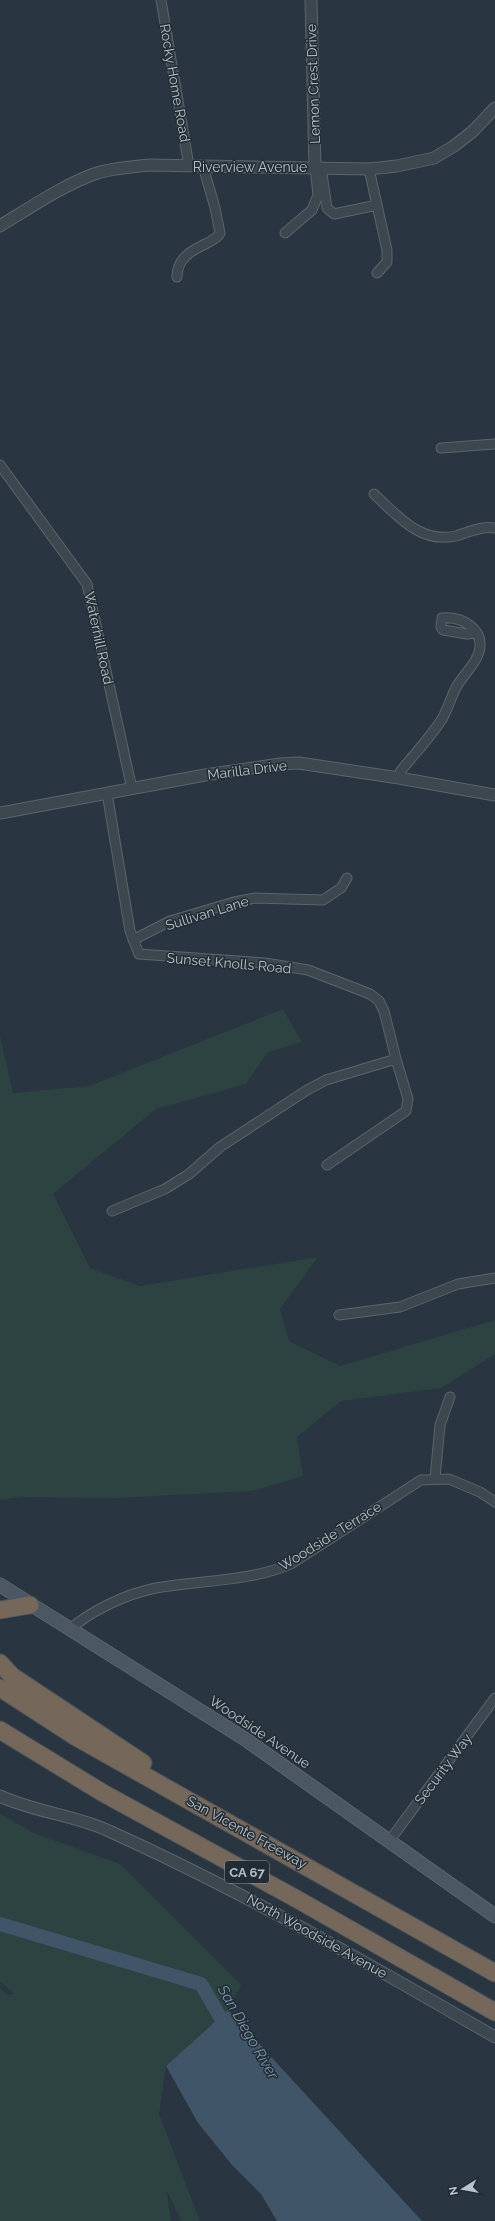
<svg xmlns="http://www.w3.org/2000/svg" width="495" height="2221" viewBox="0 0 495 2221" font-family="Raleway,sans-serif">
  <style>
    .green { fill: #2c4342 }
    .water { fill: #405568 }
    .lines { fill: none; stroke-linecap: round; stroke-linejoin: round }
    .river { stroke: #405568; stroke-width: 14 }
    .minor-casing { stroke: #5a656d; stroke-width: 11 }
    .tertiary-casing { stroke: #5a656d; stroke-width: 13 }
    .secondary-casing { stroke: #5a656d; stroke-width: 15 }
    .motorway-casing { stroke: #47525a; stroke-width: 19 }
    .minor { stroke: #3d4750; stroke-width: 9 }
    .tertiary { stroke: #3d4750; stroke-width: 11 }
    .secondary { stroke: #4b5763; stroke-width: 13 }
    .motorway { stroke: #75685a; stroke-width: 17 }
    .labels { text-anchor: middle; dominant-baseline: central; stroke-width: 3; stroke-linejoin: round; paint-order: stroke }
    .shield { fill: #212c35; stroke: #8b959d; stroke-width: 1 }
    .shield-label { font-size: 13px; font-weight: bold; fill: #b9c2ca }
    .street-label { font-size: 14px; fill: #b9c2ca; stroke: #212c35 }
    .water-label { font-size: 15px; font-style: italic; fill: #7d96aa; stroke: #212c35 }
  </style>
  <rect width="100%" height="100%" fill="#293540"/>
  <path class="green" d="M283,1009l19,33 -34,10 -22,32 -90,25 -103,85 37,74 50,18 178,-29 -38,52 9,32 51,25 155,-46v34l-54,34 -100,13 -44,36 6,39 -51,15 -136,7 -92,-1 -24,3v-464l13,57 76,-7z
    M0,1814l34,19 86,31 121,121 -13,25 -62,56 -7,48 41,107h-19l-14,-30 4,30h-171v-233l8,7 6,-1 -14,-12z"/>
  <path class="water" d="M228,2010l194,211h-145l-16,-27 -28,-28 -35,-43 -32,-57z"/>
  <g class="lines">
    <path class="river" d="M0,1924l201,60 29,50"/>
    <g class="minor-casing">
      <path id="minor" d="M161,0l28,166
        M321,167l6,41 7,6 43,-9
        M369,169l18,81v12l-10,11
        M285,233l27,-23 6,-15 -3,-28
        M177,277c0,-30 37,-31 43,-44l-5,-25 -12,-42
        M441,448l54,-4
        M0,465l87,119 45,205
        M374,494c24,22 46,50 82,42 13,-4 25,-10 39,-8
        M399,778l1,-6c14,-18 30,-34 42,-53 6,-10 9,-23 15,-33 6,-11 19,-22 22,-34 6,-23 -17,-36 -37,-34l-1,9 2,3 24,4 9,-1
        M107,793l23,138 9,23 126,9 43,7 62,24 9,7 5,10 12,48 -70,21 -19,10 -87,57 -31,27 -24,15 -53,22
        M133,940l37,-19 64,-19 21,-4 68,2 18,-12 6,-10
        M327,1165l79,-54 2,-12 -12,-40
        M339,1315l61,-8 58,-23 37,-6
        M435,1478l5,-53 10,-28
        M69,1630c23,-20 57,-36 87,-42 45,-8 92,-6 135,-24l130,-84 28,-1 31,13 15,10
        M390,1840l105,-142"/>
    </g>
    <g class="tertiary-casing">
      <path id="tertiary" d="M311,0l4,167
        M0,226c31,-19 63,-41 97,-53 16,-5 35,-6 52,-8l220,4 28,-3 37,-8 20,-12 18,-14 23,-24
        M0,813l205,-38 75,-11 19,-1 100,15 96,17
        M0,1796c34,16 75,19 109,35 133,60 260,133 386,206"/>
    </g>
    <g class="secondary-casing">
      <path id="secondary" d="M0,1585l245,154 250,177"/>
    </g>
    <g class="motorway-casing">
      <path id="motorway" d="M0,1610l30,-5
        M0,1663l12,13 131,87
        M0,1688l76,49 419,236
        M0,1730l103,63 192,105 200,114"/>
    </g>
    <use href="#minor" class="minor"/>
    <use href="#tertiary" class="tertiary"/>
    <use href="#secondary" class="secondary"/>
    <use href="#motorway" class="motorway"/>
  </g>
  <g class="labels">
    <rect class="shield" x="225" y="1861" width="44" height="22" rx="3"/>
    <g class="shield-label">
      <text x="247" y="1872">CA 67</text>
    </g>
    <g class="street-label">
      <text transform="translate(175 83) rotate(80)">Rocky Home Road</text>
      <text transform="translate(313 84) rotate(-92)">Lemon Crest Drive</text>
      <text x="250" y="167">Riverview Avenue</text>
      <text transform="translate(99 638) rotate(78)">Waterhill Road</text>
      <text transform="translate(247 770) rotate(-7)">Marilla Drive</text>
      <text transform="translate(207 913) rotate(-17)">Sullivan Lane</text>
      <text transform="translate(229 963) rotate(5)">Sunset Knolls Road</text>
      <text transform="translate(330 1536) rotate(-32)">Woodside Terrace</text>
      <text transform="translate(260 1732) rotate(34)">Woodside Avenue</text>
      <text transform="translate(443 1769) rotate(-53)">Security Way</text>
      <text transform="translate(247 1832) rotate(29)">San Vicente Freeway</text>
      <text transform="translate(317 1936) rotate(29)">North Woodside Avenue</text>
    </g>
    <g class="water-label">
      <text transform="translate(248 2032) rotate(60)">San Diego River</text>
    </g>
  </g>
  <g transform="translate(463 2189) rotate(259)" stroke="#212c35" stroke-width="3" paint-order="stroke">
  <path d="M0-3L7 15L0 10L-7 15Z" fill="#b9c2ca"/>
  <text y="-6" font-size="11" font-weight="bold" text-anchor="middle" fill="#b9c2ca">N</text>
  </g>
</svg>
